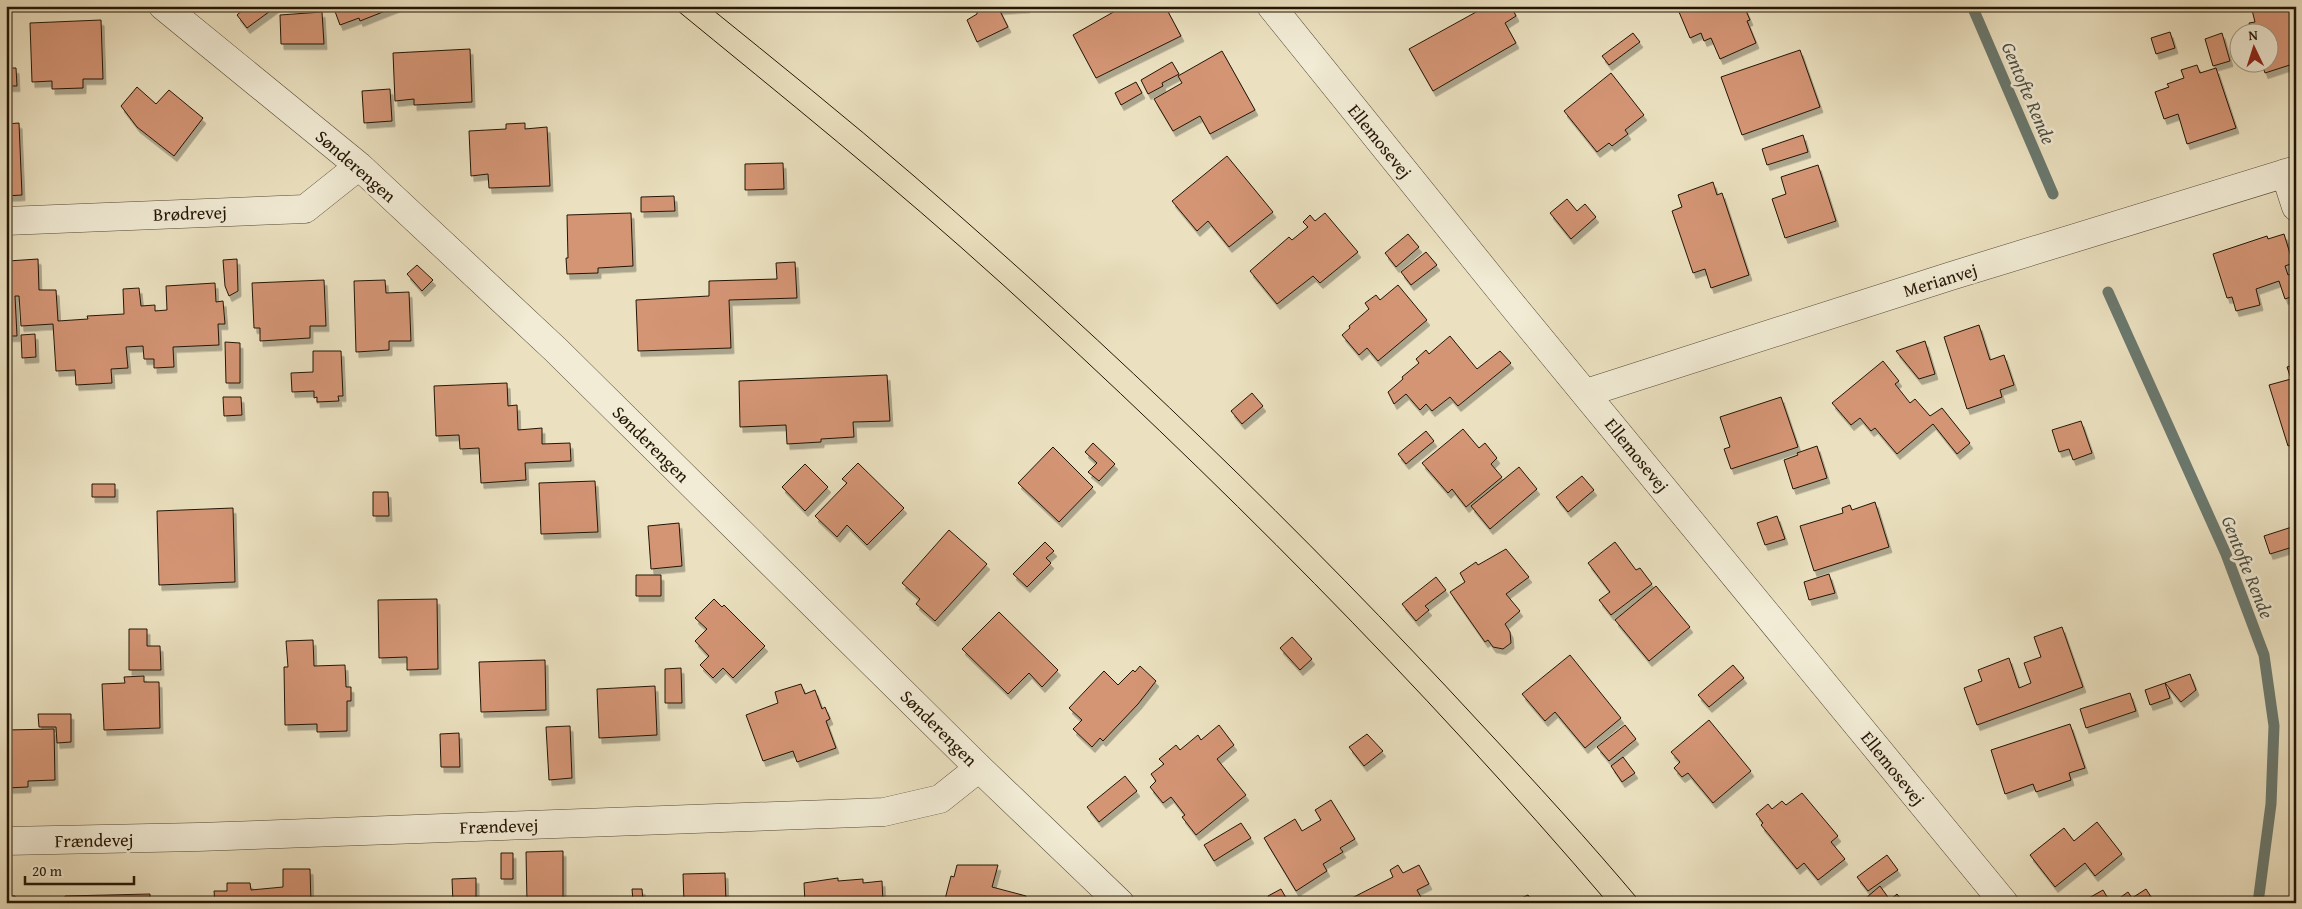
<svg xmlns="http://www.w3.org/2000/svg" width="2302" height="909" viewBox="0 0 2302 909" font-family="'Gentium Book Plus',serif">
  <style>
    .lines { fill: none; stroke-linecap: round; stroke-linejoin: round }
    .stream { stroke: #6a796f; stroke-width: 11 }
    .building { fill: #d49575; stroke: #231504; filter: url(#shadow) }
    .minor-casing { stroke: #554833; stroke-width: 29 }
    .minor { stroke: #f2ecd6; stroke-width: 28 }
    .tram { stroke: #231504; stroke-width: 1 }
    .labels { text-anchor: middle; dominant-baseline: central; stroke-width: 5; stroke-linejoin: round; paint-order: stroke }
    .street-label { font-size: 18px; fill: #231504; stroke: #f2ecd6 }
    .water-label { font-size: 19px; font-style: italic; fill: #4c4f43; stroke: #f2ecd6 }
  </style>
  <defs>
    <filter id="shadow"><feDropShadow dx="3" dy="5.5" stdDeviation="0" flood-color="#0004"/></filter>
  </defs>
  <rect width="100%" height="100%" fill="#ebe1c0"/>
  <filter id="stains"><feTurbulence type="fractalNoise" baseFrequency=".004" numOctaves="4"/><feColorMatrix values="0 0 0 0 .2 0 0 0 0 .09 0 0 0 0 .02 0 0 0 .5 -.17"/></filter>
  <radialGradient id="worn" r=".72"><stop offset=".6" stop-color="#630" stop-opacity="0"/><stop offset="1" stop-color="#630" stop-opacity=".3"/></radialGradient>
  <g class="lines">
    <path class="stream" d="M1972,6l81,188
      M2108,292l118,262 38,101 10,71 -3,78 -13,99"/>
  </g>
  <path class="building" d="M247,6h30l-30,22 -10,-13z
    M333,6h65l-38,15 -1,-3 -19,7z
    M977,6h50v1l-28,2 9,18 -31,15 -10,-22 10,-6z
    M1124,6h41l16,30 -85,42 -23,-43z
    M1487,6h24l5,10 -11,7 11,20 -83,48 -24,-42z
    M1689,6h55l6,14 -3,1 9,22 -36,16 -9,-21 -7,3 -3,-8 -11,5 -11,-26z
    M2251,6h38l1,5 6,-1v53l-31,10 -4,-11h9v-30h-18l-3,-9 6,-1z
    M322,12l2,32h-43l-1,-29z
    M101,20l2,59h-20v9l-31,1v-8l-20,1 -2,-59z
    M2170,32l5,16 -19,6 -5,-16z
    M1633,33l7,9 -31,23 -7,-9z
    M2222,33l8,28 -17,5 -8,-27z
    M470,49l2,53 -58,3v-6l-19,2 -2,-48z
    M1800,50l20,57 -78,28 -21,-58z
    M1222,51l33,59 -45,24 -10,-18 -27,15 -19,-32 28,-16 -4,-7z
    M1172,62l7,12 -17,9 1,3 -15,8 -7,-14z
    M2197,65l3,8 16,-5 20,60 -49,16 -9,-30 -14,5 -9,-27 14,-5 -2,-3 17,-6 -3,-8z
    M6,68h10l1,18h-11z
    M1611,73l33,42 -19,15 3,4 -16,12 -3,-3 -12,9 -33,-41z
    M1136,82l6,11 -21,12 -6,-12z
    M137,87l19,17 13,-14 34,28 -29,38 -37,-29 -16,-21z
    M390,89l2,32 -28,2 -2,-32z
    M19,123l3,72 -16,1v-72z
    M525,123v6l22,-2 3,59 -61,2 -1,-14 -17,2 -2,-45 37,-2v-5z
    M1803,135l5,17 -41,13 -5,-16z
    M1227,156l46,56 -44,35 -21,-26 -11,10 -25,-30z
    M783,163l1,26 -39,1v-26z
    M1818,165l18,56 -51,17 -13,-39 14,-5 -5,-17z
    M1713,182l4,13 5,-2 27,82 -38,13 -6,-19 -12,4 -21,-62 10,-4 -4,-12z
    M674,196l1,15 -34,1v-15z
    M1567,199l10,12 8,-7 11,13 -25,22 -21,-26z
    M631,213l2,53 -35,2v5l-31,1 -1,-16h2l-1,-43z
    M1325,213l33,39 -38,31 -7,-7 -36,28 -27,-33 39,-34 3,3 16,-13 -5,-5 7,-7 5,6z
    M1408,234l11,13 -23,20 -11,-14z
    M2284,234l9,29 -8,3 3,9 8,-3v23l-11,4 -6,-18 -23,8 4,16 -24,6 -4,-14 -5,1 -14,-44 54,-18 1,3z
    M1426,252l11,13 -26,20 -10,-13z
    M38,259l1,31h17l2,31 30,-2 -1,-3 37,-2 -1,-25 16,-1 2,18 14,-1v6l12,-1 -1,-24 49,-3 1,19 7,-1 2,23h-7l1,21 -46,2 1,20 -20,1v-9h-10l-1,-13 -17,1 2,21 -17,1 1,14 -36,2 -1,-15 -19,1 -3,-47 -32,2 -2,-30h-4l2,40h-11v-62h3l-1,-13z
    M237,259l1,32 -9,5 -4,-10 -2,-26z
    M795,262l2,36 -68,2 2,48 -93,3 -2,-51 73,-4v-15l68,-2 -1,-16z
    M417,265l16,15 -11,11 -15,-17z
    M324,280l2,46h-16v12l-50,3v-13h-6l-2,-45z
    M385,280l1,13 23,-1 2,49h-22v9l-33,2 -2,-71z
    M1398,285l29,35 -49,41 -11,-13 -8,7 -17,-20 8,-7 -1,-2 20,-17 -4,-6 11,-8 4,5z
    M1979,325l11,35 14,-5 10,30 -14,5 2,7 -35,12 -23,-72z
    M35,334l1,23 -14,1 -1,-23z
    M1450,336l27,33 23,-18 11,12 -53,43 -8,-9 -18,14 -6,-7 -6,6 -14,-16 -12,10 -6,-12 15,-13 -1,-2 17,-14 -3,-4 10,-9 3,4z
    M1925,341l10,33 -16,5 -23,-28z
    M225,342l15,1v40h-14z
    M313,351h28l2,45h-5l1,5 -22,1v-5l-3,1v-7l-22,1 -1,-19 22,-1z
    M1883,361l16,20 -4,3 15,19 5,-4 15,17 12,-8 28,35 -13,11 -24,-30 -36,30 -22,-26 -4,3 -11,-13 -9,7 -19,-22z
    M2296,364v79l-8,3 -19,-61 22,-6 -4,-12z
    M887,375l3,46 -37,1 1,15 -33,2v3l-34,2 -1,-19 -46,2 -1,-46z
    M507,383l1,23 9,-1 1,25 24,-2v16l28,-1 1,18 -46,2 1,17 -45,3 -2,-35 -19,1 -1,-14 -23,1 -2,-50z
    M1252,393l11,13 -21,18 -11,-13z
    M223,397h18l1,18 -18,1z
    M1781,397l17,50 -67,22 -7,-20 6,-2 -10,-30z
    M2081,421l11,32 -19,7 -4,-11 -10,3 -7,-22z
    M1463,429l16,19 6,-5 12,15 -6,6 11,13 -36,30 -14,-18 -4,4 -26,-30z
    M1426,431l8,10 -28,23 -8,-10z
    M1093,443l22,21 -16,17 -11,-9 9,-9 -12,-11z
    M1817,446l10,32 -34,11 -9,-29 14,-5 -1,-2z
    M1053,447l40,40 -34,35 -41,-39z
    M858,463l46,45 -37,37 -20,-20 -10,12 -22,-21 32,-33 -5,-4z
    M805,464l23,23 -23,24 -23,-24z
    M1519,467l18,22 -47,40 -19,-23z
    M1582,476l12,14 -26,22 -12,-15z
    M595,481l3,51 -57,2 -2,-51z
    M92,484h23v13h-23z
    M373,492h15l1,24h-16z
    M1875,502l14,45 -75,24 -14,-45 43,-13 -1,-5 8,-3 2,5z
    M233,508l2,74 -76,3 -2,-74z
    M1777,516l8,23 -20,6 -8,-22z
    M679,523l3,43 -31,3 -3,-43z
    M2295,526l1,20 -26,8 -6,-18z
    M949,530l38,34 -52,57 -19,-17 4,-5 -18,-16z
    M1045,542l9,9 -8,7 5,5 -24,24 -14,-13z
    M1615,542l21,28 4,-2 12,16 -41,31 -12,-15 11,-8 -22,-29z
    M1506,549l23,28 -23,17 14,17 -15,13 5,8 1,11 -8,6 -10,-2 -5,-7 -3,2 -35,-50 15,-10 -5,-9 16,-11 2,3z
    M1829,574l6,19 -26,7 -5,-18z
    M636,575h25v21h-25z
    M1436,577l10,13 -21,16 4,4 -13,11 -14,-17z
    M1656,586l34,41 -41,34 -34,-41z
    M437,599l1,70 -31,1v-13l-28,1 -1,-58z
    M714,599l8,8 2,-2 41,41 -32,32 -10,-10 -10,10 -13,-13 9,-9 -14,-15 12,-12 -12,-11z
    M999,612l59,58 -16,17 -13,-14 -21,21 -46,-45z
    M2062,627l21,60 -106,38 -13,-37 18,-7 -4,-11 31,-12 10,30 12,-5 -7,-20 17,-6 -7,-20z
    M129,629h18v17h13l1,24h-32z
    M1292,637l20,22 -12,11 -20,-22z
    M313,640l1,26 31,-1 1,22h5v14h-4v30l-30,1v-8l-32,1 -1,-58h4l-2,-26z
    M1570,655l51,63 -36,30 -30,-36 -10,9 -23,-27z
    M545,660l1,50 -65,2 -2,-50z
    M1733,665l11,13 -35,29 -11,-12z
    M1140,666l16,15 -18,23 -35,37 -3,-3 -8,9 -19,-18 9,-9 -13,-12 35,-37 14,14 15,-15 2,2z
    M681,668l1,35h-17v-34z
    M2190,674l6,16 -15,12 -16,-19z
    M144,676v6h15l1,46 -56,2 -2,-46 23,-1 -1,-6z
    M2165,683l5,15 -20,7 -5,-15z
    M801,684l4,10 10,-4 7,19 3,-2 5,12 -4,2 10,27 -39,14 -4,-11 -30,10 -17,-46 32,-12 -3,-11z
    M655,686l2,49 -58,3 -2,-49z
    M2130,693l6,18 -50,17 -6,-19z
    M38,714h33v28l-14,1 -1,-16h-17z
    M1709,720l42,51 -38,32 -25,-30 -6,4 -8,-9 6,-6 -9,-10z
    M2070,724l15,44 -16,5 2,7 -35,12 -3,-8 -28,10 -14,-44z
    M1219,725l15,20 -17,14 29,36 -50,40 -14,-18 3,-2 -14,-18 -8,6 -13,-16 6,-6 -5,-7 13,-10 -5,-5 17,-14 4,5 18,-15 3,5z
    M1625,725l11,14 -27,22 -12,-14z
    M570,726l2,52 -23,2 -3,-53z
    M54,729l1,51 -27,1v6l-22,1v-58z
    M459,733l1,34h-19l-1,-33z
    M1367,734l16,17 -19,15 -15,-19z
    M1623,757l12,16 -13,9 -11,-16z
    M1125,776l12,15 -38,31 -12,-15z
    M1802,793l36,43 -7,6 14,17 -27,21 -14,-17 -7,6 -36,-44 2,-2 -7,-9 12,-10 4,5 10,-8 4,4z
    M1331,800l24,39 -15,9 3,4 -20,12 4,7 -31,20 -32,-53 31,-19 7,12 19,-11 -6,-10z
    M2097,822l25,32 -27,22 -10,-13 -30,24 -25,-32 34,-27 10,13z
    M1241,823l10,15 -37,23 -10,-16z
    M563,851v52h-36l-1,-51z
    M501,853h12v26h-12z
    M1887,855l11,15 -30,21 -11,-14z
    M957,865h41l-6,22 34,9 -2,7h-80l7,-27 3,1z
    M1398,865l5,8 16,-8 10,19 -12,6 7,13h-77l-1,-2 47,-24 -3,-7z
    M283,869h27l1,34h-96l-1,-12h13v-8h23l1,7 32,-3z
    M725,873l1,30h-42l-1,-29z
    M476,878v25h-23l-1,-24z
    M838,878v3l25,-2v4l19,-2 1,22h-78l-1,-20z
    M1880,886l10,14 7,-6 7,9h-44z
    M632,889h10l1,12 19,-1 1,3h-57l27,-2z
    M1281,889l8,14h-17l-4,-7z
    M2146,889l9,14h-35l-2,-4 10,-7 4,6z
    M2103,890l6,10 -4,3h-25z
    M150,894v7l48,-1v3h-150v-2h18l-1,-5z
    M1528,895l7,8h-25z
    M6,896h9l1,3 14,-1v5h-24z"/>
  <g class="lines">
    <g class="minor-casing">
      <path id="minor" d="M163,6l196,160 197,184 423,418 141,135
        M1271,6l238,295 495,602
        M2285,173l11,34
        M6,221l299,-12 54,-43
        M1586,393l365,-117 345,-106
        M6,841l192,-4 686,-25 56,-13 39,-31"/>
    </g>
    <use href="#minor" class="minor"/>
    <path class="tram" d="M672,6c111,91 223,181 329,277 214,194 419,400 607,620
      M708,6c69,56 139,112 206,170 199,172 388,354 566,547 55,59 109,118 161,180"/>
  </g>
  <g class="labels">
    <g class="street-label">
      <text transform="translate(1380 141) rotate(51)">Ellemosevej</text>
      <text transform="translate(356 166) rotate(41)">Sønderengen</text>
      <text transform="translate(190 213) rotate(-2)">Brødrevej</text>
      <text transform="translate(1940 280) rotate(-17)">Merianvej</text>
      <text transform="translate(651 444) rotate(45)">Sønderengen</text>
      <text transform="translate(1637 455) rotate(51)">Ellemosevej</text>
      <text transform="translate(939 728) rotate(45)">Sønderengen</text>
      <text transform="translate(1893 768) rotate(51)">Ellemosevej</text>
      <text transform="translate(499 826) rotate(-2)">Frændevej</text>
      <text transform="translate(94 840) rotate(-1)">Frændevej</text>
    </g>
    <g class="water-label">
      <text transform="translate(2029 93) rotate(67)">Gentofte Rende</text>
      <text transform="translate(2248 567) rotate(68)">Gentofte Rende</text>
    </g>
  </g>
  <rect width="2302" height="909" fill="none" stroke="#ebe1c0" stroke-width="25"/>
  <rect x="8" y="8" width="2287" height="894" fill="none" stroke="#231504" stroke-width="2.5"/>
  <rect x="12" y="12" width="2277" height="884" fill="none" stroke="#231504"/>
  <g transform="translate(2254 48) rotate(356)"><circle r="24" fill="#f2ecd6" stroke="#9f9682"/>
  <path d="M0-4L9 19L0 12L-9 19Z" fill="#8f2418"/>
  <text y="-8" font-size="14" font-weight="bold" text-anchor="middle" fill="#231504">N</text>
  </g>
  <path d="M25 876v8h109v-8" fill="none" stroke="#231504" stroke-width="2.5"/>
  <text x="32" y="876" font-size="15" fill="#231504" stroke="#f2ecd6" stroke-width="4" paint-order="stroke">20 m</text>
  <rect width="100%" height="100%" filter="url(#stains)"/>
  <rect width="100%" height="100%" fill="url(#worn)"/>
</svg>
